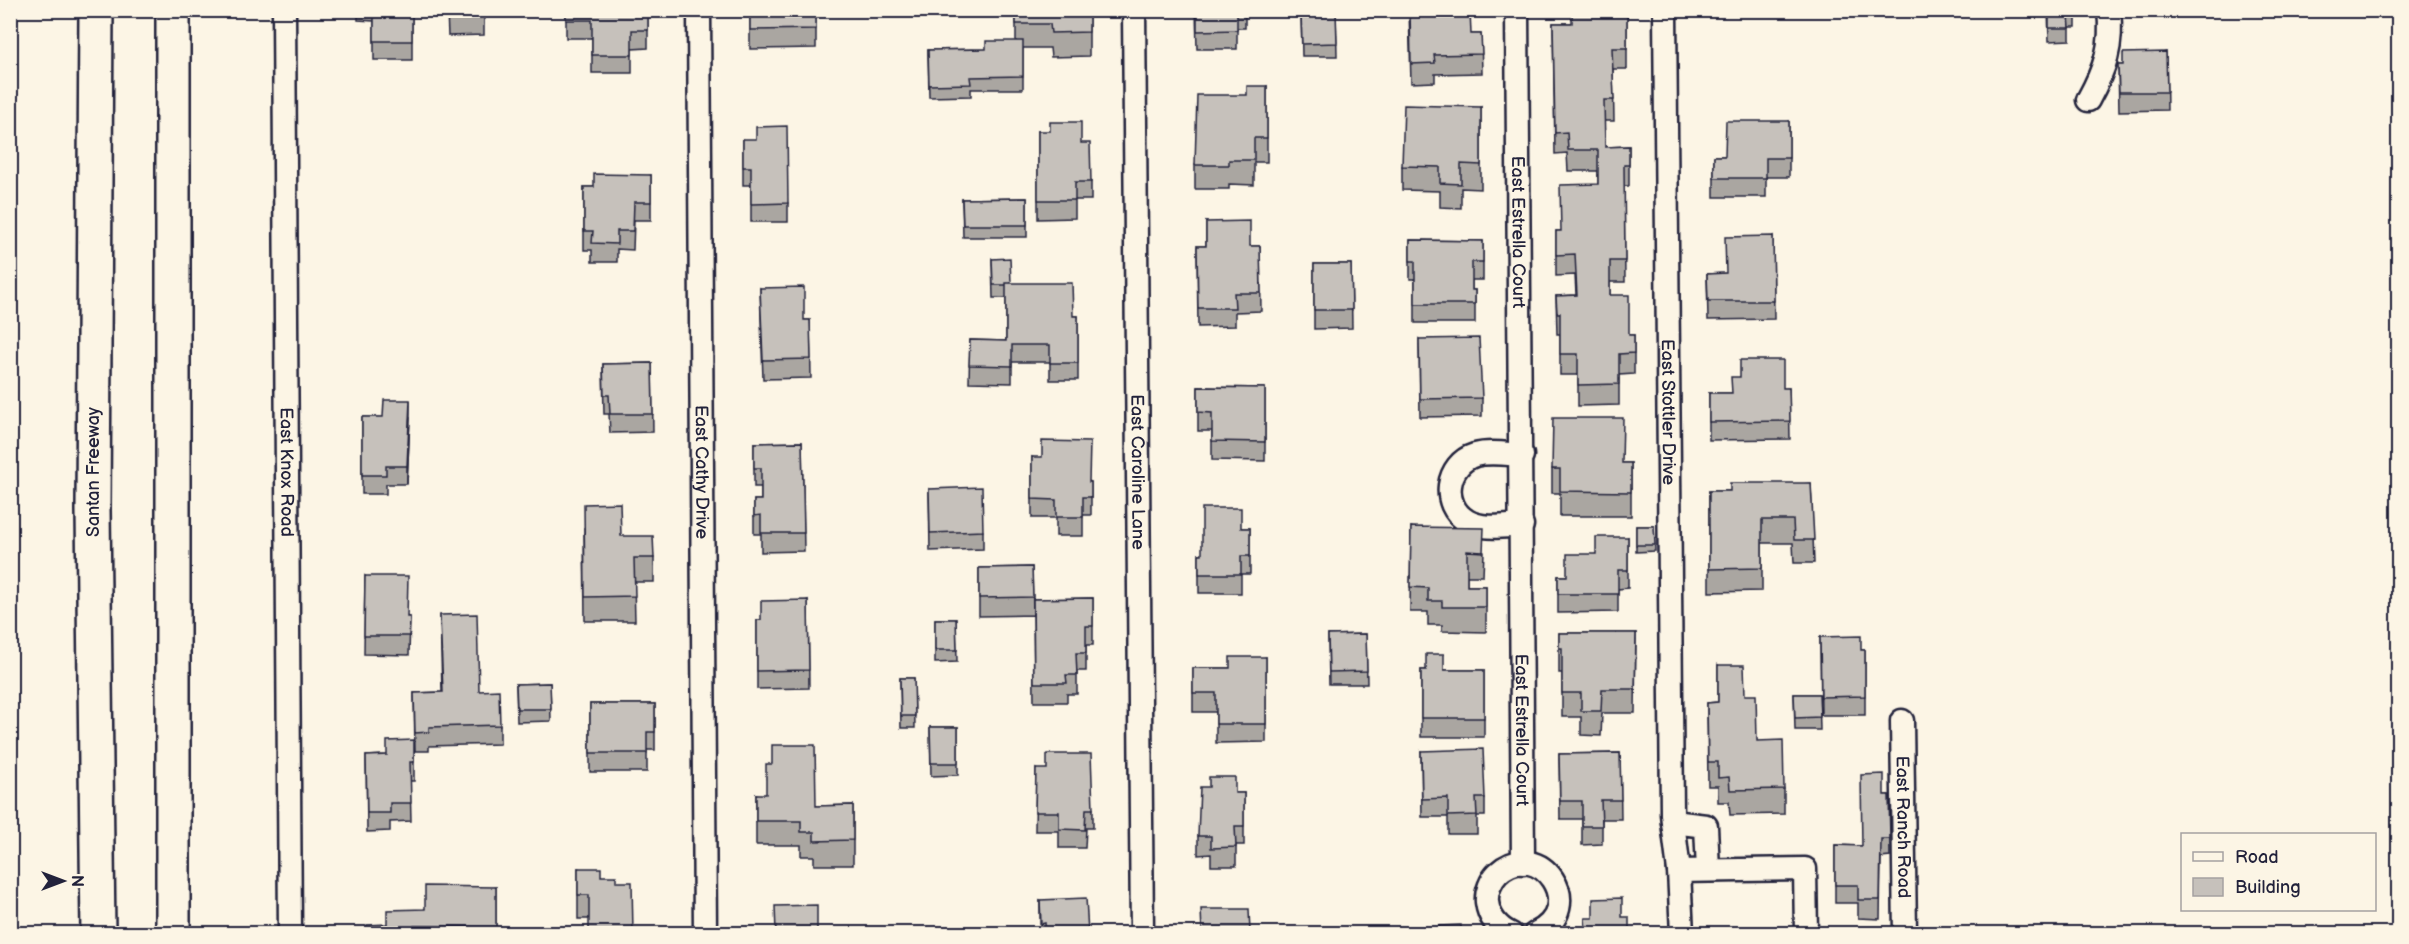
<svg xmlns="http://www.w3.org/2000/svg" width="2409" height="944" viewBox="0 0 2409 944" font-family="'Balsamiq Sans',sans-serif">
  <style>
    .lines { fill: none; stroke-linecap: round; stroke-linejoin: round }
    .minor-casing { stroke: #22223b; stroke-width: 27 }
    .highway-casing { stroke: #22223b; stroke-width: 38 }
    .minor { stroke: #fcf5e5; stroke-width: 22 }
    .highway { stroke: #fcf5e5; stroke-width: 33 }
    .wall { fill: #aaa6a1; stroke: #22223b; stroke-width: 1.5 }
    .shaded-wall { fill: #8b8783; stroke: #22223b; stroke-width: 1.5 }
    .building { fill: #c6c1bb; stroke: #22223b; stroke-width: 1.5 }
    .labels { text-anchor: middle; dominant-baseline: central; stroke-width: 6; stroke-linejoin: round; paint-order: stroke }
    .street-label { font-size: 18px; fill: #22223b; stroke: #fcf5e5 }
  </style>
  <rect width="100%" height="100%" fill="#fcf5e5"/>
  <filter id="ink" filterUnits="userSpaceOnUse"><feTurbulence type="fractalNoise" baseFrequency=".0167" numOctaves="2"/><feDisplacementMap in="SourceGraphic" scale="12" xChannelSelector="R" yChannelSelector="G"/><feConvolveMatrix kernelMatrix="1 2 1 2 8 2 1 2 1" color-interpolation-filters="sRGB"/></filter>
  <g filter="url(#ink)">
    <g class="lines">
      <g class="minor-casing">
        <g id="minor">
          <path id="s1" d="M284,10l6,924"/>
          <path id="s2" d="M699,10l6,924"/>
          <path id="s3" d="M1134,10l8,924"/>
          <path id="s4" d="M1517,10l6,853"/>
          <path id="s5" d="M1665,10l7,804 7,57 126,-2 1,65"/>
          <path d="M2088,100c17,-31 25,-54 21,-90"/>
          <path d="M1522,455c-15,-1 -33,-4 -47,0 -29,9 -35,50 -8,66 15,9 37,5 55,4"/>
          <path id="s6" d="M1902,721l3,213"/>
          <path d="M1673,822l33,4 2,44"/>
          <path d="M1679,871l3,63"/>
          <path d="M1511,934c-13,-6 -22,-16 -24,-32 -1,-10 4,-22 11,-29 41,-38 92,35 37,61"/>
        </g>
      </g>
      <g class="highway-casing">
        <path id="highway" d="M96,10l-3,500 5,424
          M173,934v-924"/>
      </g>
      <use href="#minor" class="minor"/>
      <use href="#highway" class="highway"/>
    </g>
    <path class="wall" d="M358,10h54v50h-38v-39l-16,-1z
      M447,10h37v25l-36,1z
      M566,10l67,5h15v33l-16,1v24h-40v-35h-26z
      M750,10h66v38l-66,1z
      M1016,10h73v46l-38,1 -1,-9h-27v41h-52v7l-42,1 -1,-47 58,-1 30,-8z
      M1196,10h49v18h-8v21h-40z
      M1409,10l62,24h10l1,39 -47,1v8l-24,1z
      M1627,10v59h-14l1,52h-10l1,26 24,-1v40h-5l1,96h-15v13l19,40h5v39l-15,1v30l-41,1v-31h-18v-41h-3l-1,-38 20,-1 -1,-20 -19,1v-45h5l37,-47v-13h-30l-1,-18 -12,1 -2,-131h19z
      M2048,10h28v17h-6v13l-21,1z
      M1336,12l1,44h-35l-1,-43z
      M2166,52l1,58 -48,1 -1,-46h5z
      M1267,86v76h-13v23l-25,-1v5h-34v-24l52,-70z
      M1481,107v82l-20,-1v20l-21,-1v-16l-38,-1v-24z
      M1789,121v56h-23v20h-52v-41h11z
      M1038,131l43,12 10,39v18h-16v18l-37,1z
      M743,139l45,64v19h-37v-37h-8z
      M651,175v45h-17l-1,30 -16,-1v13h-25v-12h-8v-63h10z
      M1027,198v39h-64l-1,-38z
      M1206,222l44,24h10l1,65 -26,1v14l-37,1 -1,-81h9z
      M1773,236l1,83 -66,1 -1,-46 19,-1z
      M1410,240l73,1v39h-11v10h3v33h-60v-44h-5z
      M992,259l19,24 62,33h5v64h-28v-18h-38v21l-43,-1 1,-42 36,1v-43h-13z
      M1314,264h37l1,64 -38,1z
      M760,288l44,32h6l1,58 -48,1z
      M1419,339l63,59v18l-62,1z
      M652,363l1,69 -43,1 -1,-19h-5l-1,-50z
      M1198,387l67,1v73l-53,-1v-29h-14z
      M1789,388l1,51 -81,1v-47h22z
      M362,417l48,1 -3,66h-21v10h-24z
      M802,442l2,109 -43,1v-18h-7v-34h7v-13h-7v-44z
      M1032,457l59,25v33h-8v21h-27v-18h-24z
      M1623,463h8v53h-71v-23h-8v-24z
      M1811,483l3,80h-20l-1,-20h-31v48l-53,1v-101h21z
      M929,489l54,42v18l-53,2z
      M1636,526h18l1,25 -19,1z
      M1411,527l73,25 -1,24h-16v10h19v46l-44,-1v-6h-14v-13h-18z
      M584,528l37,8 33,22v24h-20l1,39h-50z
      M1241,528h9v46h-9v19h-42v-39h3z
      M1628,537v51l-10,1v23l-60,1v-37h9l29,-22z
      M1032,567l1,48 -54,1v-48z
      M365,576l43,41h2l-1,38 -45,-1z
      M1093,598v47h-7v26h-9v23h-10v8h-33l-1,-103z
      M808,600l1,88 -52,1v-69h4z
      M440,615l39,76 21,34v19l-71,2v5h-14l-1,-58 28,-1z
      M935,619h21l1,43 -22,1z
      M1559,633h77l-1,80h-33l-1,23 -20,-1v-18h-19v-44h-3z
      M1366,634l1,50h-38l-1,-49z
      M1820,637l41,13h4v65h-44z
      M1266,657v85l-50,1v-31h-23v-44h37z
      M1718,665l27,30 12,46 27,48v25l-54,1 -1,-13h-11v-16h-10l-1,-83 11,-1z
      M1421,670h63v67h-63z
      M900,678h14l1,50h-14z
      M550,683l1,38 -34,1 -1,-38z
      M1794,694h25l1,36h-25z
      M590,704h65v46h-8v22h-57z
      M930,727h28v48l-27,1z
      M414,740v41h-4l1,40 -21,1v9l-23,1 -1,-76 21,-1z
      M1421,751l64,47v18h-8v18h-29v-17h-26z
      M1620,753l1,66h-19v25l-20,1v-26h-22l-1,-65z
      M1036,769l57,40v19h-7l-1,20h-26v-17h-24z
      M1235,793h9v52h-8v21h-25v-12l-13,1v-19z
      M756,794l60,12 37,-1v60h-39v-9h-13v-11h-45z
      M1884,795h5l1,62 -9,1 -1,61 -22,-1v-15h-23v-58l27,1z
      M578,868l23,8 -12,43h-11z
      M496,887v46h-129l58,-24z
      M1040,900l48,33h-48z"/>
    <path class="shaded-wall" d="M410,400v18l-3,66v-18z"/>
    <path class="building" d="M374,10h38v31h-38z
      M447,10h37v7l-36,1z
      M566,10h67v5h15v15h-16v25h-40v-35h-26z
      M750,10h66v19l-66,1z
      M1016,10h73v22l-38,1 -1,-9h-34z
      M1197,10h40v20l-40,1z
      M1410,10h60l1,24h10l1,20 -48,1 1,8 -24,1z
      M1572,10h55v38h-15l2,52h-10l1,47 24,-1v19h-5l1,96h-15v34h19v40h5v18l-15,1v30l-41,1v-31h-18v-41h-3l-1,-17 21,-1 -2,-41 -19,1v-24h5l-1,-46 38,-1v-34h-30l-1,-18 -12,1 -2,-110h19z
      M2049,10h27v5h-7l1,13h-21z
      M1336,12l1,31 -35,1 -1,-31z
      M986,41h37v35l-53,1 1,7 -42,1 -1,-35 58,-1z
      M2166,52l1,40h-48l-1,-27h5v-12z
      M1247,86h20v52h-13v22h-25v5h-34l2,-70h50z
      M1404,105l77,2v58l-20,-1v20l-21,-1v-16l-38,-1z
      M1726,121h63v37h-23v20h-52v-22h11z
      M1050,122h31v21h9l1,39h-16v18h-37v-69h12z
      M787,126l1,77 -37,1v-37h-8v-28h13v-12z
      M594,174l57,1v27h-17l-1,29h-16v13l-25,-1 1,-12h-9v-44h10z
      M1027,198v27h-64l-1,-26z
      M1250,221v25h10l1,47h-27l1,15h-37l-1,-62h9v-24z
      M1773,236l1,65h-66l-1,-27 19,-1 -1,-36z
      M1410,240l73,1v21h-11v28h3v14h-60v-43h-5z
      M1010,258l1,25h-5v2h-13l-1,-26z
      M1314,264h37l1,46h-38z
      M1006,283h66l1,33h5v47h-28v-18h-38v21l-43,-1 1,-25 36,1z
      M804,287v33h6l1,39 -48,1 -3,-72z
      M1479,338l3,60 -62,1 -1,-60z
      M1740,360h43v28h6l1,33 -81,1v-29h23l-1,-16h9z
      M652,363l1,51h-43l-1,-19h-5l-1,-31z
      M1198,387l67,1v54l-53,-1v-28l-14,-1z
      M384,400h26l-3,66h-21v9h-24v-58h21z
      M1553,418h70l-1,45h9v29l-71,-1v-22h-8z
      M1042,441l48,1 -1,40h2v15h-8v20h-27v-17l-24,-1v-42h10z
      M802,442l2,91h-43v-18l-7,1v-16h7v-32h-7v-25z
      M1730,483h81l3,57h-20l-1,-20h-31v48l-53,1v-78h21z
      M982,487l1,44 -53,2 -1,-44z
      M620,503l1,33h32l1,22h-20l1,38 -50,1 -1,-93z
      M1202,508h39v20h9v28h-9v18h-42v-20h3z
      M1636,526h18l1,19h-19z
      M1411,527l73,1 -1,24 -16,-1v35h19v21h-44v-6h-14v-13l-18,-1z
      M1596,537h32v33h-10v24h-60v-18h9v-22h29z
      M1032,567l1,30 -54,1v-30z
      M365,576h43l-1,41h3l-1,19h-45z
      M1093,598v28h-7v27h-10l1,22h-11l1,8h-33l-1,-84z
      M808,600l1,70 -52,1v-51h4v-19z
      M477,614l2,77 20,-1 1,35 -71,2v5l-14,1 -1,-40 29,-1 -3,-77z
      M935,619h21l1,31h-22z
      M1559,633h77l-1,56h-33l-1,22h-20v-18h-19v-45h-3z
      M1366,634l1,37 -38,1 -1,-37z
      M1861,636v14h4v46l-44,1 -1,-60z
      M1426,654h18v16h40v48h-63v-48h5z
      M1230,657h36v67h-50v-31h-23v-25h37z
      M1718,665h26l1,30h11l1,46 26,-1 1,49 -54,1 -1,-13 -11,1v-16h-10l-1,-59 11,-1z
      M900,678h14l1,38h-14z
      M550,683l1,26h-34l-1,-25z
      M1794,694h25l1,23 -25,1z
      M590,704h65v28h-8v21h-57z
      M930,727h28v36h-27z
      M414,740v22h-4l1,41h-21v10h-23l-1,-57 21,-1v-14z
      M772,745h43l1,61 37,-1v35l-39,1v-9h-13v-11h-45v-27h10v-30h6z
      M1483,749l2,49h-9l1,17 -29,1v-18l-26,1 -1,-48z
      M1620,753l1,47h-20l1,26h-20v-25h-22l-1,-47z
      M1047,754h44l2,55h-7l-1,21 -26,-1v-17h-24l1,-43h11z
      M1884,774v21h5l1,44h-9l-1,61h-22v-15h-23v-40l27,1 -1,-71z
      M1209,777h26v16h9v33h-9l1,21 -25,1v-12h-13l2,-49h9z
      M578,868h23v8h15v6h16l1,51h-44v-38h-11z
      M425,886l71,1v40l-82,-1v4h-4v3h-43v-8l20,-1v-14l38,-1z
      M1086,898l2,35h-42l-1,-10 -4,1 -1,-24z
      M1622,898v19h7v16h-58v-1l15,-1 -1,-13h8v-19z
      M817,905v28h-48v-1h7l-1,-26z
      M1201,909h48l1,24h-48z
      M1461,925v8h-22v-7z"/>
  </g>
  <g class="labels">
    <g class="street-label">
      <text stroke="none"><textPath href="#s4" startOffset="222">East Estrella Court</textPath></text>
      <text stroke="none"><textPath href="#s5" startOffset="402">East Stottler Drive</textPath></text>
      <text transform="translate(93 472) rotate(-90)">Santan Freeway</text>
      <text stroke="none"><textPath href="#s1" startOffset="462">East Knox Road</textPath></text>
      <text stroke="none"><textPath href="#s2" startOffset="462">East Cathy Drive</textPath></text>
      <text stroke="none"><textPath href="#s3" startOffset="462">East Caroline Lane</textPath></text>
      <text stroke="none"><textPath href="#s4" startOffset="720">East Estrella Court</textPath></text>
      <text stroke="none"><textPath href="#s6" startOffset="106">East Ranch Road</textPath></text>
    </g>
  </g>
  <rect width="2409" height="944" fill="none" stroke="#fcf5e5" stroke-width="36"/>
  <rect x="18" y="18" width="2373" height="908" fill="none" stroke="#22223b" stroke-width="2" filter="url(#ink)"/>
  <rect x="2181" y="833" width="195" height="78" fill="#fcf5e5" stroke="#a5a1a1" stroke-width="1.5"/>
  <rect x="2193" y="852" width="30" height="9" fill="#fcf5e5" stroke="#a5a1a1" stroke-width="1.5"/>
  <text x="2235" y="863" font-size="18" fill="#22223b">Road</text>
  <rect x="2193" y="878" width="30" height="18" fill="#c6c1bb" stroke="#a5a1a1" stroke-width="1.5"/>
  <text x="2235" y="893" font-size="18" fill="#22223b">Building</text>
  <g transform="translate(63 881) rotate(90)" stroke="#fcf5e5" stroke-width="4.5" paint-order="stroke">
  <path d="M0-4.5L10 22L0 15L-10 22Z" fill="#22223b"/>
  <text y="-9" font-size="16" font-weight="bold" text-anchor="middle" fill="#22223b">N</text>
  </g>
</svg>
